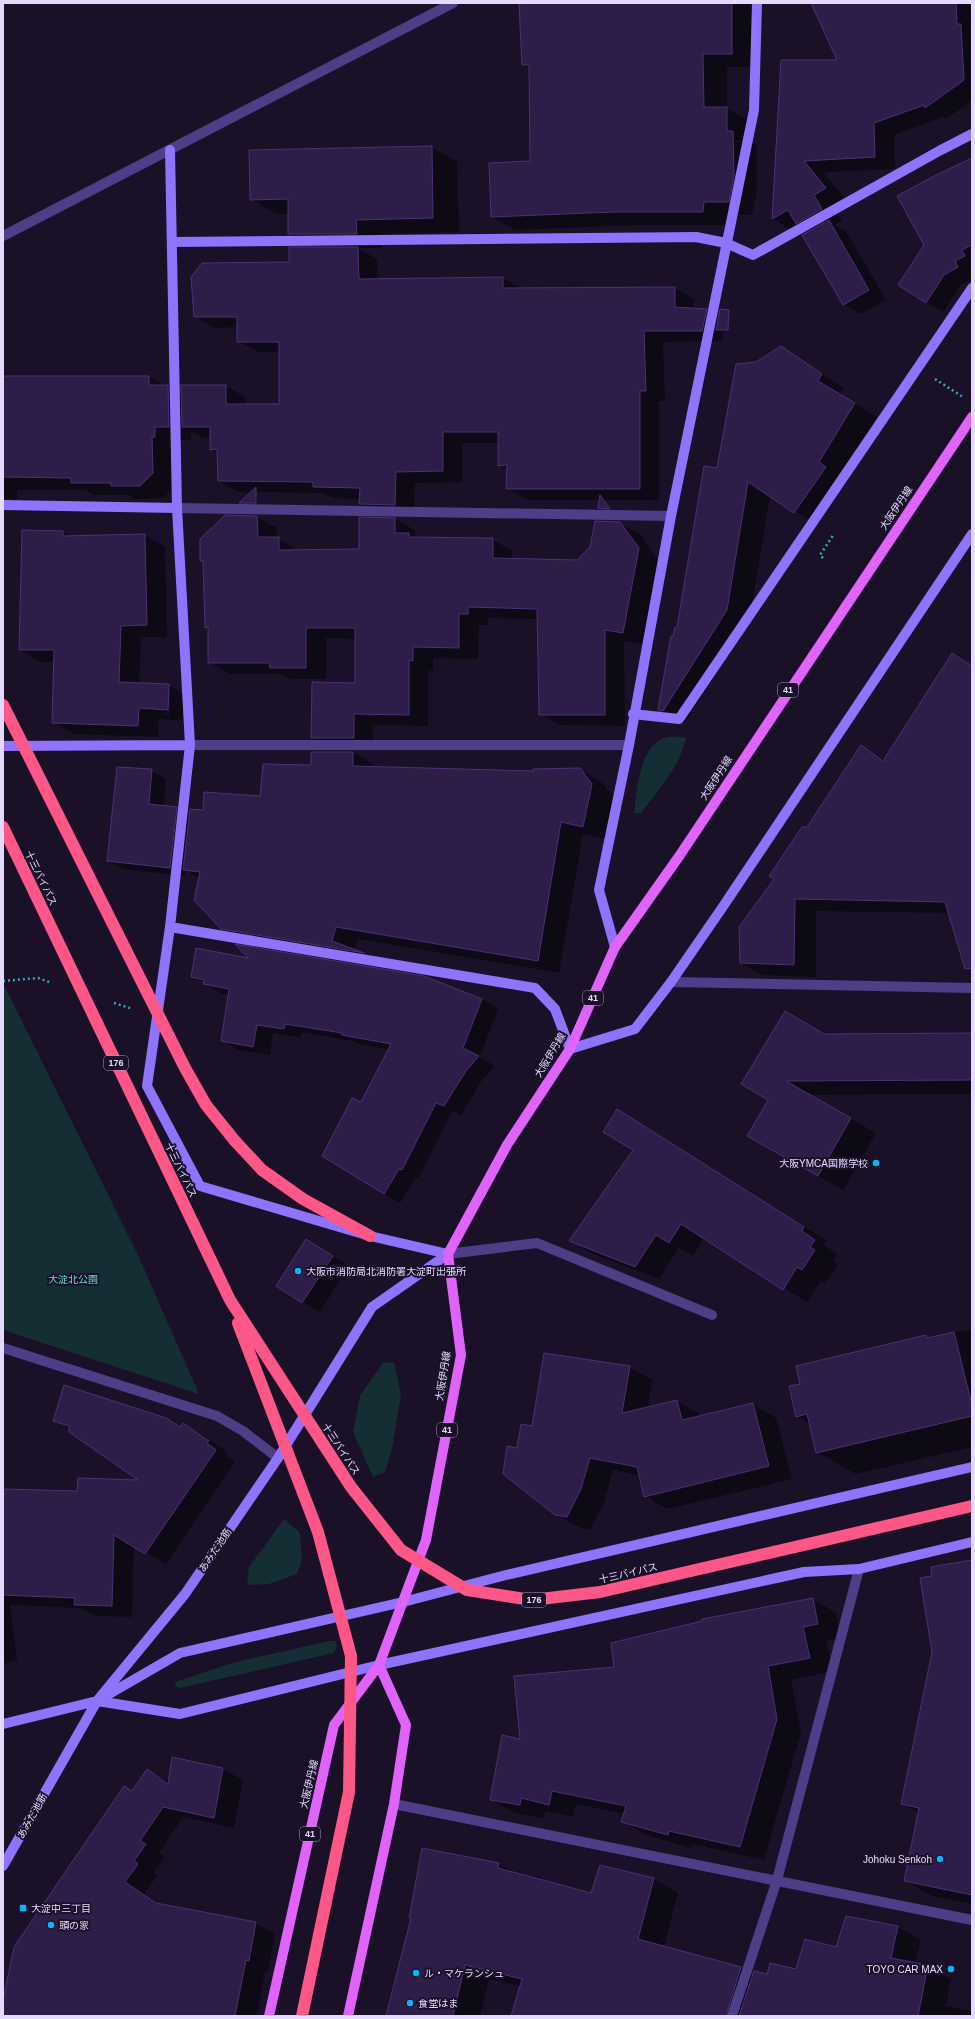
<svg xmlns="http://www.w3.org/2000/svg" width="975" height="2019" viewBox="0 0 975 2019" font-family="Helvetica,'Noto Sans JP',sans-serif">
  <style>
    .green { fill: #142e33 }
    .shadow { fill: #0007; fill-rule: evenodd }
    .building { fill: #2f1d49; stroke: #4b3075 }
    .lines { fill: none; stroke-linecap: round; stroke-linejoin: round }
    .path { stroke: #33a7b9; stroke-width: 2.5; stroke-dasharray: 2 3; stroke-linecap: butt }
    .street { stroke: #4e3d87; stroke-width: 10 }
    .secondary { stroke: #9073fc; stroke-width: 10 }
    .primary { stroke: #e063fc; stroke-width: 10 }
    .highway { stroke: #fc5787; stroke-width: 12 }
    .highway-bridge { stroke: #fc5787; stroke-width: 12 }
    .poi-dot { fill: #0ab4fa; stroke: #1a1129; stroke-width: 1.5 }
    .labels { text-anchor: middle; dominant-baseline: central; stroke-width: 4; stroke-linejoin: round; paint-order: stroke }
    .shield { fill: #1a1129; stroke: #a89dbe; stroke-width: 1 }
    .shield-label { font-size: 9px; font-weight: bold; fill: #e5d9fe }
    .street-label { font-size: 10px; fill: #e5d9fe; stroke: #1a1129 }
    .poi-label { font-size: 10px; fill: #e5d9fe; stroke: #1a1129; text-anchor: start }
    .park-label { font-size: 10px; fill: #65ded7; stroke: #1a1129 }
  </style>
  <rect width="100%" height="100%" fill="#1a1129"/>
  <path class="green" d="M681,737l5,1c-6,28 -28,53 -45,75h-7c3,-23 5,-63 28,-74 5,-3 14,-2 19,-2z
    M3,983l135,272 61,139 -196,-64z
    M394,1362l7,32 -9,55 -7,23 -12,5 -20,-45 7,-36 23,-33z
    M284,1519l16,14 2,27 -5,14 -28,10 -22,1 2,-18z
    M329,1641h7l1,6 -3,6 -154,35 -4,-1 -1,-4 3,-2 54,-18z"/>
  <path class="shadow" d="M552,3h203l1,64h-29v41l24,14v20l6,3v45l-5,25h-25v10h-90l-122,5 -23,-13 39,-55 -1,-94 -7,-3z
    M812,3h160v98l-26,18 -3,-2 -49,18 1,34 -72,3 23,28 -12,7 8,14 -7,4 11,6 40,69 -25,14 -18,-10 -32,-73 -9,-5 -9,5 -20,-12 8,-158h57z
    M432,147l25,15 2,70 -78,2 1,14h-24l19,11 1,21 125,-2 18,11 154,-1 19,11v10l12,1 20,11 -4,20 -59,1 2,59h-6v99h-132l-20,-12v-18l-8,-5v-22h-37v39l-47,1 -1,33 -34,-1 -20,-11v-5l-27,-1 -10,-5 -85,-1 -19,-11 -1,-28 -7,-4v-11h-9l-11,-7v9h-14l-1,46 -13,12 -29,1 -6,-4h-34l-8,-5h-69v9l-14,-1v-123l3,2h143l33,18 44,-9 19,11v8h35v-53h-22l-20,-11v-14l-24,1 -19,-12 119,-68 -25,-14v-20h-13l-25,-15z
    M972,159v120l-11,6 -18,27 -17,-10 -1,-57z
    M781,348l63,40 -4,6 37,23 -36,59 7,5 -31,44 -47,-29 -21,127 -64,100h-4l-22,-13 15,-73 43,-167 39,-107z
    M257,517l20,11v10l22,13 61,-1 35,-31 20,11v8l77,1 20,12v9l65,1 42,-38 21,11 18,26 -15,84 -19,-3 1,85 -65,-1 -20,-11 -2,-95 -50,-1v7h-9l-1,34 -45,-1v13h-5v55l-55,-1v24h-41l-20,-11 44,-54v-45l-30,-1v41h-36l-8,-5h-53l-20,-12v-33l-3,-2 -2,-65 -3,-1z
    M63,532l8,5 74,-2 20,12 2,90h-26l-2,47 30,1 20,12 -1,24 -29,-2 -1,18 -84,-3 -21,-12 1,-60h-14l-20,-12zM168,694h2l-1,21h-2z
    M952,654l20,12v302l-22,-55 -134,-2v66l-54,-2 -21,-12 34,-84 86,-132 23,13z
    M312,752h41l22,13v2l159,5 45,-3 22,13 13,15 -9,42 -22,-5 -24,139 -201,-34 -4,11 27,14 -137,-23 -23,-13 -21,-49 -15,-9v6l-62,-7 -15,-8 43,-91 15,9 -2,28 12,1 14,8 71,-19 51,-31z
    M250,960l174,17 58,22 16,10 -18,48 15,9 -13,14 -21,35 -9,-4 -34,68 -2,-2 -16,26 -16,-9 -22,-90 27,-54 -30,-6 -6,-3 -52,-9 -1,6 -27,-5 -3,22 -32,-5 -16,-10 7,-45 -9,-2 -27,-17z
    M972,1034v60l-163,1 67,38 -33,57 -95,-54 21,-36 55,-65z
    M618,1110l209,131 -3,4 13,9 -4,7 5,3 -13,19 -4,-3 -14,22 -103,-64 -11,18 -14,-8 -20,31 -66,-25 -23,-13 64,-91z
    M307,1240l42,26 -29,46 -18,-10z
    M972,1329v118l-116,27 -39,-22 -7,-28 -13,-8 4,-31 125,-49 4,2z
    M629,1367l23,13 -4,28 28,-7 24,13v3l53,-13 23,14 16,61 -124,30 -23,-13 -5,-20 -27,-6 -9,33 -14,27 -11,-3 -24,-13 -38,-65 16,-21z
    M166,1419l15,8 2,-3 20,11 25,18 -2,3 9,6 -69,102 -32,-18 -2,71 -37,-1 -14,-8 -71,-3 7,55 -14,4v-174l75,2 63,-11 -71,-52 -16,-9z
    M972,1561v343l-40,-8 -27,-15 14,-68 -17,-9 31,-152v-75z
    M813,1599l23,14 5,25 -15,3 7,30 -42,9 10,53 -37,127 -72,-16 -1,4 -45,-13 -24,-14 3,-7 -49,-10 -3,13 -28,-6 -1,7 -30,-5 -23,-14 30,-59 94,-72z
    M173,1758l50,11 20,11 -9,48 -51,-11 -24,36 6,4 -12,16 4,3 -13,18 15,10 97,19 19,11 -7,38 -3,-1 -8,45h-254v-11l129,-213 15,-22 22,12z
    M422,1849l77,15 19,10 74,20 62,-15 24,14 -14,54 77,21 11,7 15,1 30,-6 40,-21 61,-22 23,13 -6,24 13,2 23,13 -5,27 26,5v5h-460l9,-30 -32,-7 -9,37h-93l25,-98z"/>
  <path class="building" d="M535,3h197v51h-29l1,53h23v24h6l1,45 -5,26h-25l-1,10h-90l-122,5 -2,-54 41,-2 -1,-96h-7l-3,-61z
    M811,3h145l1,21h4l3,56 -39,28 -1,-3 -50,18 1,34 -71,4 22,27 -12,7 8,14 -26,15 -8,-14 -16,9 9,-159h56z
    M432,146l1,72 -77,2 1,14h-69v-35l-38,1 -1,-50z
    M972,158v87l-10,5 3,6 -10,5 3,6 -14,8 -18,28 -28,-18 26,-40 -27,-49 37,-20z
    M829,220l40,70 -26,15 -41,-70z
    M289,247h69l1,32 144,-2v11l172,-1v20l32,2 -5,22h-58l2,60h-6v98h-134l1,-24 -9,1v-34h-55v39l-47,1 -1,33 -36,-1 1,-16 -47,-1v-5l-95,-1 -1,-32 -7,1v-23h-28l-1,-42h45v19h53v-62h-42v-25h-43l-3,-40 11,-14 87,-1z
    M720,309l9,1 -1,20h-12z
    M781,346l41,28 -4,7 37,22 -36,59 7,5 -32,46 -46,-31 -21,128 -64,101 -5,-1 13,-74h2l2,-9h2l27,-161 13,2 19,-104 20,-2z
    M3,376h146v9h19l1,42h-14v10h-3l1,36 -13,13h-29v-3h-40v-5l-68,-1z
    M256,487v16h-17z
    M600,495l10,14 -12,-1z
    M225,515l32,1 1,21h21v13l80,-1v-32l36,1v15h14v4l84,1v20l84,2 13,-13 5,-26 25,1 19,26 -16,85 -18,-3v85h-66l-2,-106 -69,-2v7h-9v34l-46,-1v14l-4,-1v55l-55,-1v24h-43l1,-56 43,1v-55h-49v40h-36l-1,-5h-61v-36l-3,1 -2,-67h-3v-22z
    M22,530l41,1v5l82,-2 2,91 -26,1 -2,56 50,2 -1,26 -29,-2 -1,18 -86,-3 2,-73h-35z
    M952,653l20,13v302l-7,1 -20,-67 -150,-3 -1,66 -54,-2 -1,-36 35,-48 -5,-3 33,-49h5l54,-82 22,16z
    M311,752h42v14l180,5v-2l47,-1 12,16 -9,43 -22,-5 -23,139 -202,-34 -4,14 32,12 -143,-24 -27,-29 6,-28 -17,-2 7,-61 13,1 1,-18 56,4 3,-32 48,1z
    M117,767l35,2 -3,35 28,3 -7,61 -63,-7z
    M235,944l189,32 58,23 -19,49 16,8 -13,15 -22,35 -8,-3 -34,67 -3,-1 -15,25 -62,-38 30,-58 9,4 30,-58 -49,-9v-2l-57,-9 -1,5 -27,-4 -4,22 -32,-6 8,-52 -26,-5 1,-4 -13,-3 5,-29 52,10z
    M785,1011l39,23 148,-1v47l-186,1 65,37 -33,58 -71,-40 21,-36 -27,-16z
    M617,1109l187,118 -2,4 13,9 -5,7 5,3 -13,20 -5,-3 -14,23 -102,-66 -12,19 -13,-8 -21,32 -66,-26 64,-91 -30,-18z
    M306,1239l27,17 -31,47 -26,-17z
    M954,1332l18,73v11l-156,37 -9,-39 -11,3 -7,-31 11,-2 -4,-18 130,-31 1,3z
    M544,1353l86,13 -8,47 55,-13 5,20 71,-17 16,63 -125,31 -7,-30 -47,-9 -9,31 -14,28 -12,-2 -52,-41 4,-28 10,2 4,-24 11,2z
    M64,1385l102,33 14,9 3,-4 26,18 -2,2 9,7 -71,104 -31,-19 -2,71 -38,-1 1,-7 -72,-3v-102l2,1v-5l72,2 1,-13 60,2 -69,-48v-6l-16,-5z
    M972,1560v335l-68,-14 15,-73 -18,-4 31,-152 -12,-74 12,-2 -1,-9z
    M813,1598l5,26 -15,3 7,31 -42,8 9,53 -37,128 -71,-16 -1,4 -47,-13 5,-16 -74,-15 -3,14 -28,-7 -1,7 -30,-5 12,-65 18,4 -6,-63 100,-9 -3,-24 91,-22v-2z
    M172,1757l51,11 -9,50 -51,-11 -23,34 6,3 -12,17 4,3 -13,18 31,21 100,19 -7,39 -3,-1 -11,56h-232v-16l11,-53 110,-161 8,5 15,-22 21,15z
    M422,1848l77,15 -1,5 93,25 9,-28 54,13 -16,61 103,28 -15,49h-215l11,-37 -57,-14 -12,51h-67l25,-98h-2z
    M846,1916l52,10 -7,32 37,7 -10,51h-179l15,-45 13,3 3,-11 26,6 9,-30 31,8z"/>
  <g class="lines">
    <path class="path" d="M935,379l28,18
      M823,558l-3,-3 14,-21
      M3,981l35,-3 14,5
      M114,1003l16,5"/>
    <path class="street" d="M3,236l450,-233
      M177,508l494,8
      M190,745h439
      M671,982l301,6
      M448,1254l89,-11 175,72
      M3,1348l214,68 26,15 35,27
      M394,1804l578,116
      M732,2016l45,-136 82,-311"/>
    <path class="secondary" d="M170,150l7,358 13,237 -20,182 -23,159 53,100 170,50 78,18
      M172,242l524,-5 30,6 27,12 186,-104 33,-17
      M3,505l174,3
      M633,714l46,5 293,-431
      M3,746l187,-1
      M170,927l365,61 20,21 15,40 65,-20 36,-47 51,-74 250,-374
      M615,947l-16,-57 30,-145 42,-229 83,-406 3,-107
      M97,1701l83,13 199,-49 425,-93 55,-3 113,-27
      M3,1724l94,-23 83,-48 223,-51 103,-27 466,-108
      M3,1866l94,-165 88,-107 93,-136 94,-151 76,-53"/>
    <path class="primary" d="M269,2016l65,-291 45,-60 47,-125 35,-185 -13,-101 59,-109 63,-96 45,-102 65,-92 292,-438
      M348,2016l46,-212 12,-79 -27,-60"/>
    <path class="highway" d="M235,1141l27,29 41,29 67,37"/>
    <path class="highway-bridge" d="M3,705l182,363 21,37 29,36
      M3,827l227,473 121,187 50,63 66,40 65,10 68,-8 372,-86
      M238,1323l80,209 33,124 -2,136 -47,224"/>
  </g>
  <g class="poi-dot">
    <circle cx="876" cy="1163" r="4"/>
    <circle cx="298" cy="1271" r="4"/>
    <circle cx="940" cy="1859" r="4"/>
    <rect x="19" y="1904" width="8" height="8" rx="2"/>
    <circle cx="51" cy="1925" r="4"/>
    <circle cx="951" cy="1969" r="4"/>
    <circle cx="416" cy="1973" r="4"/>
    <circle cx="410" cy="2003" r="4"/>
  </g>
  <g class="labels">
    <g class="shield">
      <rect x="778" y="683" width="20" height="14" rx="3"/>
      <rect x="583" y="991" width="20" height="14" rx="3"/>
      <rect x="104" y="1056" width="24" height="14" rx="3"/>
      <rect x="437" y="1423" width="20" height="14" rx="3"/>
      <rect x="522" y="1593" width="24" height="14" rx="3"/>
      <rect x="300" y="1827" width="20" height="14" rx="3"/>
    </g>
    <g class="shield-label">
      <text x="788" y="690">41</text>
      <text x="593" y="998">41</text>
      <text x="116" y="1063">176</text>
      <text x="447" y="1430">41</text>
      <text x="534" y="1600">176</text>
      <text x="310" y="1834">41</text>
    </g>
    <g class="street-label">
      <text transform="translate(896 508) rotate(-56)">大阪伊丹線</text>
      <text transform="translate(716 778) rotate(-57)">大阪伊丹線</text>
      <text transform="translate(41 878) rotate(64)">十三バイパス</text>
      <text transform="translate(550 1055) rotate(-59)">大阪伊丹線</text>
      <text transform="translate(181 1170) rotate(64)">十三バイパス</text>
      <text transform="translate(443 1376) rotate(-81)">大阪伊丹線</text>
      <text transform="translate(341 1449) rotate(57)">十三バイパス</text>
      <text transform="translate(215 1550) rotate(-56)">あみだ池筋</text>
      <text transform="translate(628 1573) rotate(-13)">十三バイパス</text>
      <text transform="translate(309 1784) rotate(-77)">大阪伊丹線</text>
      <text transform="translate(32 1816) rotate(-61)">あみだ池筋</text>
    </g>
    <g class="poi-label">
      <text x="868" y="1163" text-anchor="end">大阪YMCA国際学校</text>
      <text x="306" y="1271">大阪市消防局北消防署大淀町出張所</text>
      <text x="932" y="1859" text-anchor="end">Johoku Senkoh</text>
      <text x="31" y="1908">大淀中三丁目</text>
      <text x="59" y="1925">頭の家</text>
      <text x="943" y="1969" text-anchor="end">TOYO CAR MAX</text>
      <text x="424" y="1973">ル・マケランシュ</text>
      <text x="418" y="2003">食堂はま</text>
    </g>
    <g class="park-label">
      <text x="73" y="1279">大淀北公園</text>
    </g>
  </g>
  <rect width="975" height="2019" fill="none" stroke="#e5d9fe" stroke-width="8"/>
</svg>
